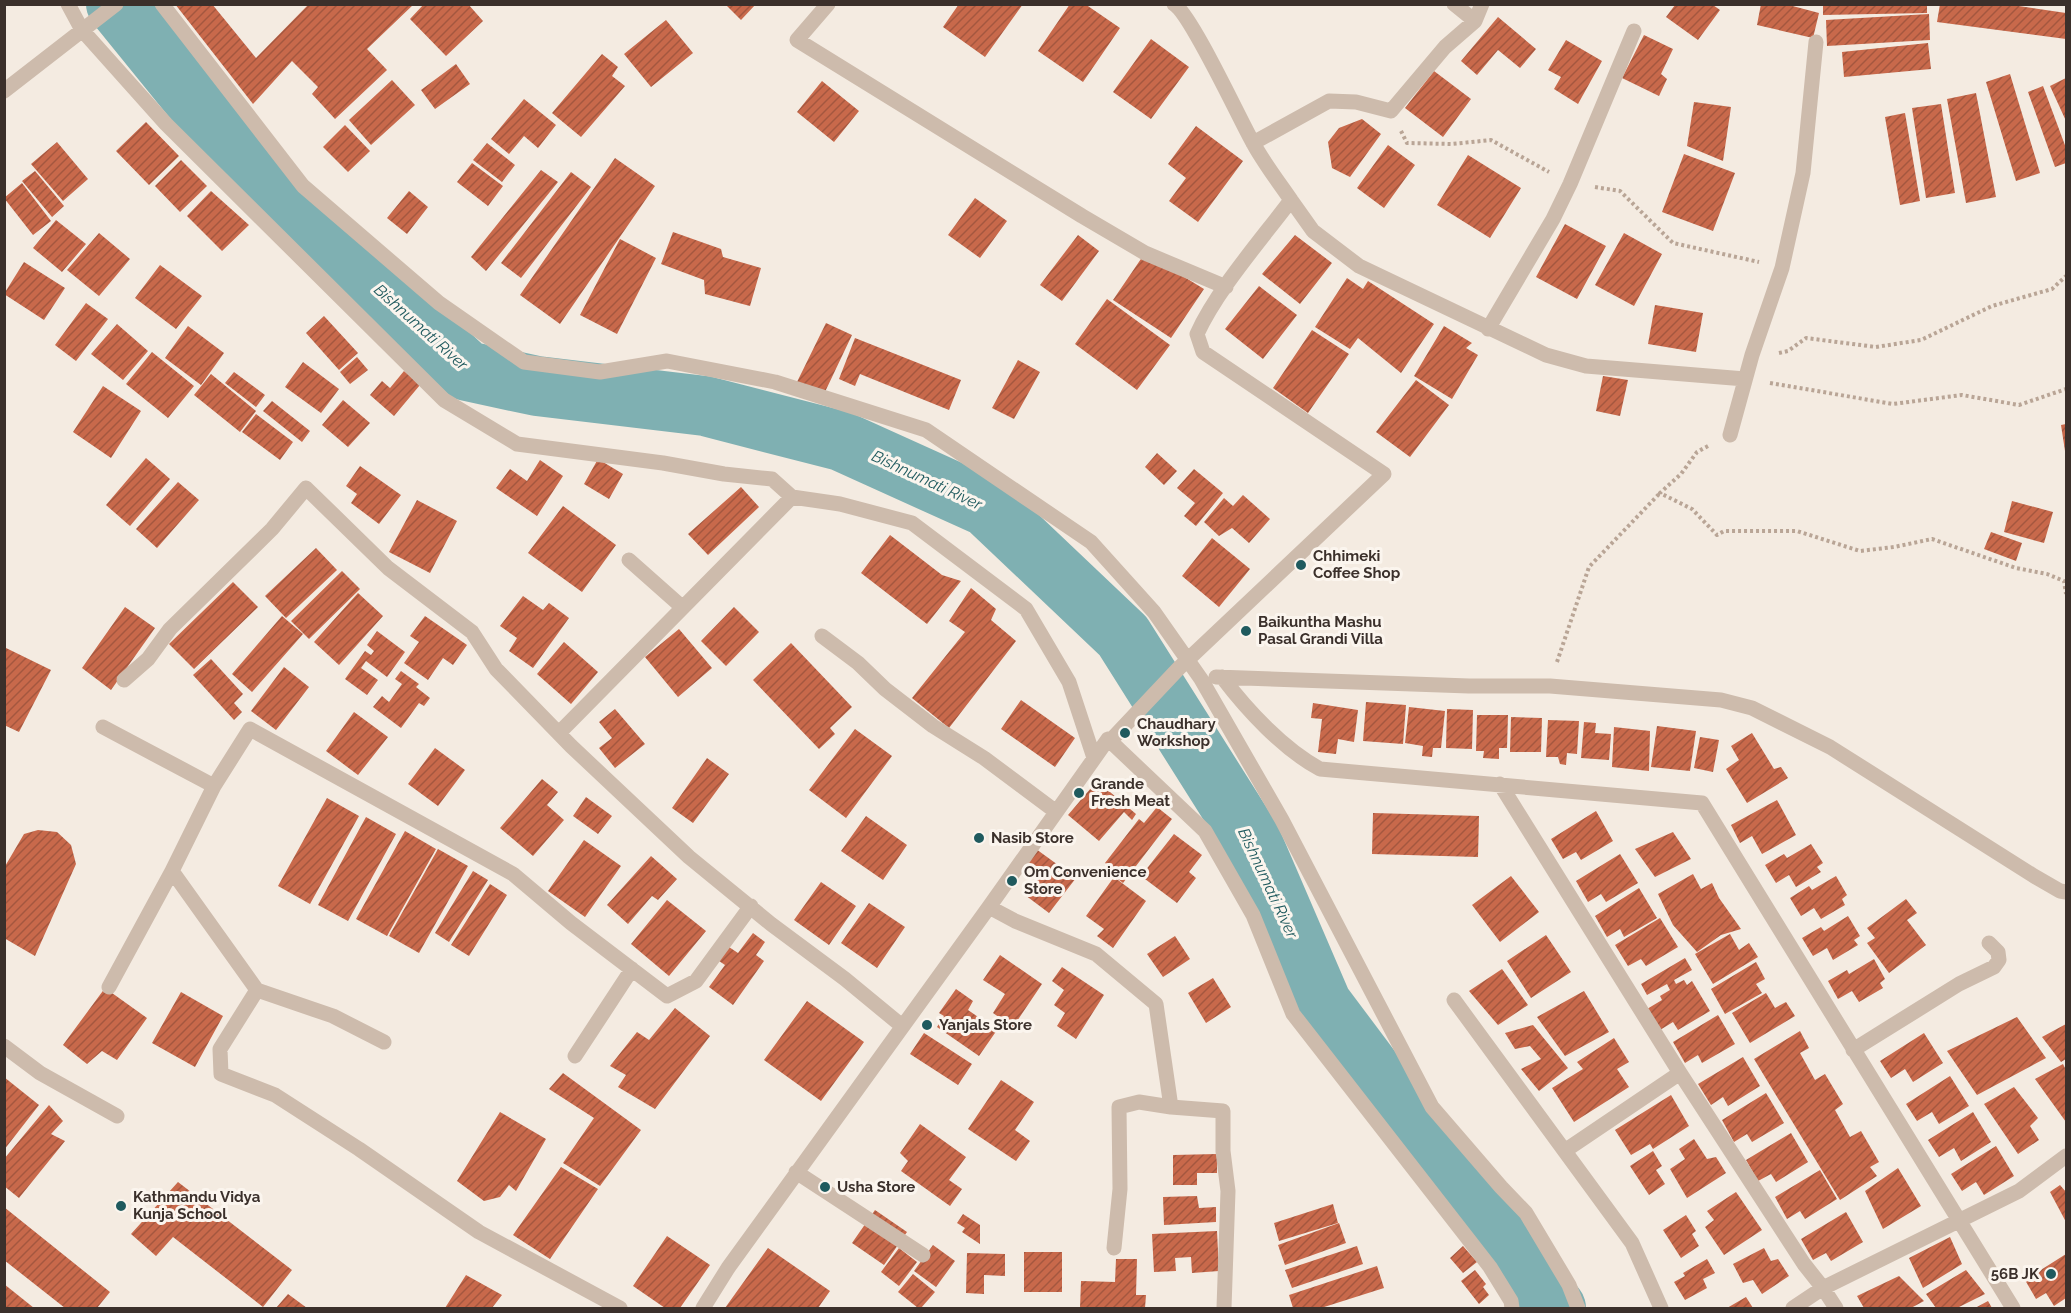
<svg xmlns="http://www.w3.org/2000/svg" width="2071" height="1313" viewBox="0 0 2071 1313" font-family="Raleway,sans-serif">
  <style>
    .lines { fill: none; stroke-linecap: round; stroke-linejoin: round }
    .river { stroke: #7fb0b2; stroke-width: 60 }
    .building { fill: url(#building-hatch) }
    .path { stroke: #b9a596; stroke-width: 4; stroke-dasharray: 3 3; stroke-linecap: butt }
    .minor { stroke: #cdbbac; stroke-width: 15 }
    .poi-dot { fill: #1f5a5e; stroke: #fbf5ee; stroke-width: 2 }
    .labels { text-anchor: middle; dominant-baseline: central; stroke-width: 6; stroke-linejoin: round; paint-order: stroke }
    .poi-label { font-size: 15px; font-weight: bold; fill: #3b302b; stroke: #fbf5ee; text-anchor: start }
    .water-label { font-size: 16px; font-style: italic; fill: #1f5a5e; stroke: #fbf5ee }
  </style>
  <defs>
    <pattern id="building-hatch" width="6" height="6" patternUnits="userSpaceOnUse" patternTransform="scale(1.5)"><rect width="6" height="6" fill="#c8694b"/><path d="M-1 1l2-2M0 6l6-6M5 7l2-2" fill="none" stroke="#a4573f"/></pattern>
  </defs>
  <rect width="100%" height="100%" fill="#f4ebe1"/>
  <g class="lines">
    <path class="river" d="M116,4l129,159 222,208 70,15 168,20 136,35 146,66 136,129 128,203 71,165 123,164 111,140"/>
  </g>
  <path class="building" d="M175,4h37l44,54 53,-54h105l-47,45 20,21 -52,49 -23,-25 6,-7 -26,-26 -39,43z
    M424,4h44l15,17 -37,35 -36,-37z
    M725,4h31l-15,16z
    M959,4h64l-38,53 -42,-30z
    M1070,4h15l35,24 -37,54 -45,-31z
    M1761,4h24l34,9 -6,25 -56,-13z
    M1823,4h104v9l-104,2z
    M1940,4h65l61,9v26l-129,-17z
    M1675,5h38l7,5 -22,30 -32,-23z
    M1929,14l1,26 -103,6 -1,-26z
    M1498,17l38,32 -16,19 -22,-18 -21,25 -16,-14z
    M666,20l27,33 -42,34 -27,-33z
    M1644,35l29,14 -12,25 6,5 -8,17 -37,-18z
    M1151,39l38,28 -38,52 -38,-27z
    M1566,40l36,21 -24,43 -24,-15 7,-12 -13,-7z
    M1928,43l3,26 -87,8 -2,-25z
    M602,54l16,13 -6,9 13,10 -44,51 -29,-24z
    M456,64l14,20 -35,25 -14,-19z
    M1434,71l37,28 -28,38 -38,-29z
    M2010,74l30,99 -24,8 -30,-99z
    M2066,78v43l-16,-35z
    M392,80l23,25 -44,40 -22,-25z
    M822,81l37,30 -25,31 -37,-30z
    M2043,86l23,62v15l-11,4 -27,-75z
    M1976,93l20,104 -30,6 -19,-104z
    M524,99l32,26 -18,23 -14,-12 -15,18 -18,-15z
    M1694,102l37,5 -8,54 -36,-15z
    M1941,104l14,89 -29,5 -14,-90z
    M1905,113l15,88 -20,4 -15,-88z
    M1362,119l19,15 -31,43 -18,-9 -4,-26 11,-14z
    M146,122l33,34 -30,29 -33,-34z
    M345,125l25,26 -22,21 -25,-25z
    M1196,126l47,35 -45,61 -29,-21 17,-23 -18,-14z
    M57,142l31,37 -25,22 -32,-37z
    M487,143l28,22 -13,17 -29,-22z
    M1388,145l27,20 -31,43 -27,-20z
    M1684,154l51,19 -22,58 -51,-19z
    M1468,155l53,33 -31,50 -53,-33z
    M615,158l40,28 -95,138 -40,-29z
    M181,160l26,26 -27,26 -25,-26z
    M472,163l31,23 -15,20 -31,-24z
    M541,170l17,12 -72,89 -15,-14z
    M35,171l29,35 -12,11 -30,-36z
    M571,172l20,15 -70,91 -20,-15z
    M22,183l29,38 -18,14 -29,-37z
    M211,191l38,34 -27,26 -35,-35z
    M409,191l19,16 -21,27 -20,-16z
    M975,198l32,23 -27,37 -32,-23z
    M56,220l30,24 -24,28 -29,-24z
    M1565,224l41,22 -29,53 -41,-22z
    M673,232l48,17 2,8 38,11 -11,38 -45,-12 -1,-14 -43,-16z
    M99,233l31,26 -31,37 -32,-26z
    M1624,233l38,21 -28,52 -39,-21z
    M1078,235l21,16 -37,50 -22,-16z
    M1295,235l37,28 -32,41 -38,-30z
    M620,239l36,19 -39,76 -37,-19z
    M1145,253l59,36 -33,49 -58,-38z
    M24,262l41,26 -21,32 -40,-26z
    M160,265l42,31 -26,33 -41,-31z
    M1347,278l16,11 5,-8 66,43 -33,49 -43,-35 -8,11 -35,-22z
    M1259,286l38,29 -34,44 -38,-30z
    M1107,299l63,46 -33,45 -62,-46z
    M86,303l22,16 -32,42 -21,-16z
    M1655,305l48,8 -7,39 -48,-8z
    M324,316l34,37 -19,17 -33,-37z
    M826,323l26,12 -28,59 -27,-12z
    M117,324l31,27 -25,29 -32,-26z
    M188,326l36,27 -23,32 -36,-27z
    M1444,326l28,17 -6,5 12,7 -26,44 -38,-23z
    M1312,330l37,24 -41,59 -35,-25z
    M855,338l106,42 -12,30 -89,-36 -5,12 -16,-7z
    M152,352l42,34 -26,32 -42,-34z
    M357,357l11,13 -18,14 -10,-12z
    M1018,360l22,12 -26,47 -22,-11z
    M303,362l36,27 -18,24 -36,-26z
    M404,371l16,14 -26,31 -24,-21 12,-14 8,7z
    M234,372l31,23 -9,12 -31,-24z
    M211,374l45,37 -16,21 -46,-37z
    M1603,376l25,4 -8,36 -24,-5z
    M1416,380l33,25 -39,52 -34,-25z
    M103,386l38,25 -30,47 -38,-26z
    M343,400l27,23 -22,24 -26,-22z
    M272,401l38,30 -8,11 -39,-31z
    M256,414l37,28 -13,18 -38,-28z
    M2066,424v26l-1,1 -4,-26z
    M1157,453l20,18 -13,14 -19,-18z
    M146,458l24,21 -40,47 -24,-21z
    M598,459l25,15 -14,25 -25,-15z
    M540,460l23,16 -26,40 -41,-28 14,-19 17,12z
    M360,466l41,29 -22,29 -28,-21 6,-9 -11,-8z
    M1194,469l29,24 -27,33 -12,-10 11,-13 -18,-15z
    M178,482l21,18 -42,48 -21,-19z
    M741,487l18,20 -51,48 -20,-21z
    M1243,495l27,24 -21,24 -17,-15 -13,8 -15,-14 20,-24 9,8z
    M417,500l40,21 -27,52 -41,-21z
    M2012,501l41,11 -9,31 -40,-11z
    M563,506l53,39 -34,47 -54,-39z
    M1991,532l31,11 -6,18 -32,-12z
    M890,535l52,40 19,6 -34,43 -66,-51z
    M1212,538l38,31 -31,38 -37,-31z
    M316,548l21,22 -51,48 -21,-22z
    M342,571l18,18 -51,50 -18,-18z
    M233,582l25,25 -64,62 -25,-25z
    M971,588l25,21 -5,11 25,21 -67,87 -37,-30 53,-66 -16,-11z
    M358,593l25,23 -44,49 -25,-23z
    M523,596l20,14 6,-7 20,15 -36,50 -24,-17 8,-13 -17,-12z
    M125,607l30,21 -44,62 -29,-22z
    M734,607l25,25 -33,34 -25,-25z
    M282,616l21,18 -51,58 -20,-18z
    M425,616l42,29 -14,20 -10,-7 -15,22 -24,-17 15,-21 -9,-6z
    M679,629l33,39 -34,29 -33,-40z
    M377,631l28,21 -18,25 -21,-16 -5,7 17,12 -11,15 -22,-16 20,-28 6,4 3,-4 -7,-6z
    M564,642l34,30 -27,32 -34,-30z
    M791,643l61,64 -22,21 5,6 -16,15 -66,-69z
    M4,647l47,23 -32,62 -15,-7z
    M211,659l32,35 -9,9 8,9 -8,8 -41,-45z
    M284,667l25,20 -33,43 -25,-19z
    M401,671l18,13 -3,3 14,11 -6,8 -5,-3 -18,25 -28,-21 9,-11 7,6 13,-18 -7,-5z
    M1021,700l54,38 -20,29 -54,-38z
    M1366,702l40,3 -3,39 -40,-3z
    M1313,703l45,7 -4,32 -16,-3 -2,15 -18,-2 4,-33 -11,-1z
    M1409,707l36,4 -4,37h-8l-1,9 -10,-1 1,-10 -18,-3z
    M615,709l30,35 -30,24 -16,-20 13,-10 -13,-16z
    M1447,709l26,1 -1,39 -26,-1z
    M354,712l34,25 -30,38 -32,-24z
    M1477,715h31l-1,33h-8v11l-16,-1 1,-7h-8z
    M1511,717l31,1 -1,34h-31z
    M1548,720l31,1 -2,33 -10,-1 -1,12 -6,-1 -2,-7h-12z
    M1584,722l12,1 -1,10 16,1 -2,26 -28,-2z
    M1657,726l39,5 -6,40 -39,-4z
    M1614,727l36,4 -1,40 -37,-4z
    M855,729l37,27 -46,62 -37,-28z
    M1752,733l22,36 7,-2 7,11 -41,25 -21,-34 13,-9 -8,-14z
    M1700,737l19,3 -6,32 -19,-4z
    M435,748l30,22 -27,36 -30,-22z
    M707,758l22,16 -36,49 -21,-15z
    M542,779l16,13 -11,13 17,15 -31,36 -33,-28z
    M1097,781l39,33 -4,6 -8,-8 -25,29 -31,-26z
    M586,797l26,19 -14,18 -25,-18z
    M327,798l32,18 -49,88 -32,-18z
    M1777,800l19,35 -34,19 -10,-18 -12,7 -9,-18z
    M1157,807l15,12 -49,64 -14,-11 2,-5 -6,-4 34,-44 5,4z
    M1596,811l17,30 -32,19 -5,-8 -13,7 -12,-20z
    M1373,813l106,3 -1,41 -106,-3z
    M866,816l41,29 -24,35 -42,-29z
    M366,817l30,17 -48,87 -30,-16z
    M38,830l19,2 14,13 5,19 -41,92 -31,-18v-70l20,-34z
    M405,831l31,18 -49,87 -31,-17z
    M1673,832l18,27 -36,18 -20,-28z
    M1174,834l28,21 -13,17 7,6 -19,25 -36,-27z
    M584,840l37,26 -36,51 -37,-26z
    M1811,844l12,19 -6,4 4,5 -25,15 -7,-12 -13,8 -11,-18 19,-11 3,4z
    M438,849l30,17 -49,87 -30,-17z
    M1036,849l40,29 -27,35 -24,-18 16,-21 -15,-12z
    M1620,854l18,29 -32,19 -5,-8 -13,8 -12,-21z
    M651,856l26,23 -19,21 -6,-4 -24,28 -21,-19z
    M473,871l15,9 -39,62 -14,-9z
    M1693,874l8,15 11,-6 7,15 22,31 -20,6 -24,17 -24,-27 -15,-31z
    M1511,876l28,36 -39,30 -28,-37z
    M1836,876l11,19 -5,4 3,6 -24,14 -7,-11 -13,8 -11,-18 19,-12 3,4z
    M1114,877l32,24 -33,47 -16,-12 7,-7 -18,-13z
    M821,882l35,24 -27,39 -35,-25z
    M490,884l17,11 -38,61 -18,-11z
    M1639,888l18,30 -33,19 -4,-8 -13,8 -12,-21z
    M1906,899l11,14 -10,7 19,25 -37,28 -22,-30 8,-5 -8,-10z
    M667,900l39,31 -37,45 -38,-32z
    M869,903l36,24 -28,41 -36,-25z
    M1848,916l12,20 -6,4 4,5 -25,15 -6,-12 -14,8 -11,-18 19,-11 3,4z
    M1660,918l18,29 -32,19 -5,-7 -13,7 -13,-21z
    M753,933l12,9 -9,13 8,6 -31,44 -24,-18 16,-22 -6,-4 10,-14 9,6z
    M1730,934l9,16 10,-7 9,14 -45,27 -18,-30z
    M1546,935l25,37 -40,26 -24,-37z
    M1175,936l15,23 -27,18 -16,-23z
    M1000,955l42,29 -29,43 -20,-14 12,-19 -22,-14z
    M1685,958l7,12 -18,10 2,4 8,-4 3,5 5,-4 18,30 -32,19 -5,-8 -13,8 -13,-21 15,-9 -2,-4 10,-6 -3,-6 -20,11 -6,-11z
    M1874,959l11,20 -5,4 3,5 -24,14 -7,-11 -14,8 -10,-18 19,-11 2,4z
    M1756,962l9,17 -9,5 6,9 -37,21 -14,-25z
    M1062,967l42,28 -28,44 -19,-13 8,-13 -11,-8 10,-15 -12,-9z
    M1502,969l26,36 -30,20 -29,-34z
    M1213,978l18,29 -25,16 -18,-30z
    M105,988l42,30 -30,42 -15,-9 -15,13 -24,-19z
    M956,989l17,12 -5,9 29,20 -18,26 -42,-29 7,-11 -5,-3z
    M1584,991l25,41 -44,24 -28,-39z
    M181,992l42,24 -28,51 -43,-24z
    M1766,993l9,15 11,-6 9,14 -45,27 -18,-30z
    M807,1001l57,41 -43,59 -57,-41z
    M675,1008l35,28 -55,73 -37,-22 8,-12 -16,-9 27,-34 12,8z
    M1718,1015l17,29 -33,19 -4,-8 -13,8 -12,-21z
    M2017,1017l29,41 -69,37 -30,-44z
    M2066,1024v35l-5,3 -19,-25z
    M1533,1025l35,43 -29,23 -18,-22 20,-10 -11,-13 -15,3 -10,-16z
    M1800,1031l9,17 -9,5 15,27 10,-6 18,30 -8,6 15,27 11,-6 18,31 -9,5 7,9 -37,24 -86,-141z
    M924,1033l48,31 -14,21 -48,-31z
    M1924,1033l19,30 -30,19 -8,-13 -14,9 -11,-17z
    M1614,1038l15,24 -12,7 12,18 -55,35 -22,-34 31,-19 -6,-7z
    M1743,1057l17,29 -32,20 -5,-9 -12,8 -13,-21z
    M2063,1064l3,6v52l-31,-43z
    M563,1073l78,57 -41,56 -37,-23 31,-45 -45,-29z
    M1950,1076l19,30 -30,18 -7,-12 -15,9 -11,-17z
    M4,1077l35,28 -35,45z
    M1001,1080l33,22 -19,28 15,11 -14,20 -48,-32z
    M2014,1087l24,31 -8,8 9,14 -21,14 -34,-50z
    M1766,1093l18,30 -32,19 -5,-8 -13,8 -12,-22z
    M1671,1095l18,31 -36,23 -3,-5 -19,11 -16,-25z
    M49,1105l14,16 -12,13 14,7 -46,57 -15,-12v-27z
    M500,1112l46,27 -30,52 -7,-6 -9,12 -16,4 -27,-20z
    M1973,1112l18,30 -30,19 -7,-13 -15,9 -11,-17z
    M920,1124l46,33 -17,23 13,9 -12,17 -49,-35 7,-10 -8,-8z
    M1791,1133l17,29 -32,20 -5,-8 -13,7 -12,-21z
    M1694,1139l13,20 9,-2 10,16 -39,25 -17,-29 15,-10 -6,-10z
    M1996,1146l18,30 -30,19 -8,-13 -14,9 -11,-17z
    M1653,1151l9,15 -6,4 9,14 -16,11 -19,-29z
    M1217,1154v19h-20v12h-24v-30z
    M561,1167l37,22 -48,70 -37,-24z
    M1898,1168l23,38 -38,23 -18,-38z
    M1820,1170l17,29 -32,20 -5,-8 -13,8 -12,-22z
    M178,1182l114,88 -29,37 -90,-70 -17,19 -25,-22z
    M2060,1185l6,7v30l-16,-30z
    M1736,1192l26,38 -38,25 -19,-28 9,-7 -7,-9z
    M1197,1196l2,12 17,-1v15l-52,3 -1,-28z
    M1333,1204l5,19 -59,18 -5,-18z
    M4,1207l106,85 -13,16h-32l-61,-48z
    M875,1210l32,22 -23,33 -32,-22z
    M1846,1212l17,30 -32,19 -5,-8 -13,7 -12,-21z
    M963,1214l17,11v19l-18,-12 3,-4 -8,-5z
    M1686,1215l10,16 -4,3 7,12 -18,12 -18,-28z
    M1339,1223l7,20 -61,22 -7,-20z
    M1217,1231l2,40 -27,2 -1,-16 -16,1 1,13 -22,1 -2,-38z
    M667,1236l43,29 -30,43h-15l-32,-22z
    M1950,1237l12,27 -39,24 -14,-30z
    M933,1245l22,16 -19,26 -22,-16z
    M1357,1246l6,18 -71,24 -7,-18z
    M1463,1246l14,16 -14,11 -13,-15z
    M768,1248l62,43 -12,17h-93z
    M899,1248l18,14 -18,24 -18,-14z
    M1764,1248l7,13 7,-2 11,17 -27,18 -9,-14 -10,3 -10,-19z
    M1024,1252h38v40h-38z
    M967,1253l38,1v22l-21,-1v19l-18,-1z
    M2066,1254v44l-12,8 -8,-13 -10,6 -11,-19z
    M1116,1259h21l-1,36h10l-1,13h-65l1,-27 34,1z
    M1707,1259l8,14 -12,6 4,9 -22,12 -11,-18 11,-6 -2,-3z
    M1377,1266l7,22 -63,20h-28l-4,-13z
    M1475,1270l11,14 -3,3 6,8 -10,9 -18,-23z
    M1966,1270l19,24 -28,14h-21l-10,-14z
    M913,1274l22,18 -14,16h-3l-20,-16z
    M466,1275l36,20 -10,13h-47z
    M1899,1276l25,25 -13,7h-47l-7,-12z
    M4,1284l30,24h-30z
    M288,1294l19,14h-31z
    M1746,1297l7,11h-26z
    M1988,1301l4,7h-17z"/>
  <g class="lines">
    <path class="path" d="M1401,131l6,12 45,1 39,-4 58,32
      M1595,187l25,4 53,52 86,19
      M1779,353l9,-2 18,-13 70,9 45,-7 71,-34 60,-17 14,-13
      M1770,383l123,21 69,-9 57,10 47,-16
      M1708,446l-11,6 -16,22 -21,19 32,16 25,26 7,-4h73l63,20 34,-4 38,-8 84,29 31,6 17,7 2,13
      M1557,662l32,-95 71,-74"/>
    <path class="minor" d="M68,4l14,26 84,94 278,276 73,44 146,19 61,11 48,5 20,18 48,7 72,19 114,86 43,73 25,76
      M162,4l141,182 136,117 85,59 76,10 67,-11 108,21 151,48 165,112 63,70 47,67 81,141 150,287 69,80 25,26 43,72 9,23
      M828,4l-31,36 285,176 63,37 81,34
      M1454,4l21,17
      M4,91l112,-87
      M1253,143l76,-42 27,1 35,9 54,-64 30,-26 7,-17
      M1291,200l22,31 46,35 187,89 40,11 159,13
      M1488,329l65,-110 17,-35 64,-153
      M1730,435l22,-80 30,-87 21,-95 13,-131
      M629,560l53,47
      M822,636l36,27 27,26 48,37 51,32 71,53
      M1216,677l253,9h81l171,14 31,8 78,39 204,129 26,15 6,1
      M1222,677c25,33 61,72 98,92l382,34 311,505
      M124,680l24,-21 22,-30 102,-100 34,-41 82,80 84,64 24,37 75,77 118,111 82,67 74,55 57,47
      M103,727l111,59
      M560,732l232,-235
      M1108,739l97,92 48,84 40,99 197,253 21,34 1,7
      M1500,784l180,289 124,191 19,24 13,20
      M172,871l85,119 -37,59 1,25 54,21 84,54 120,83 141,76
      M989,907l26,14 81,33 60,50 15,103 -32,-5 -20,5 1,82 -6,59
      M109,987l63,-116 42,-85 36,-57 263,145 58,49 96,73 29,-15 55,-75
      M257,990l76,26 51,26
      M1454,1000l178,243 29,65
      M4,1046l36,27 77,43
      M1853,1050l106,-66 35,-17 5,-7 -1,-8 -9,-9
      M575,1056l57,-87
      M1171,1107l52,4v40l5,40 -4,117
      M1566,1150l114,-77
      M796,1172l127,83
      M703,1308l25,-40 261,-361 119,-168 5,-1 66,-70 205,-194 -181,-122 -6,-18c20,-44 64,-94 94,-134 -13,-19 -28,-38 -39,-59 -13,-23 -61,-127 -78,-137
      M1793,1308l30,-20 196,-97 47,-35"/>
  </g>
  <g class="poi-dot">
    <circle cx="1301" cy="565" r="6"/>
    <circle cx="1246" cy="631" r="6"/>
    <circle cx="1125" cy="733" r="6"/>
    <circle cx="1079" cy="793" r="6"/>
    <circle cx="979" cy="838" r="6"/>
    <circle cx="1012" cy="881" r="6"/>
    <circle cx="927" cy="1025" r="6"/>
    <circle cx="825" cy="1187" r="6"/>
    <circle cx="121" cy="1206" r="6"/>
    <circle cx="2051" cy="1274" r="6"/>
  </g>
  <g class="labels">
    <g class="poi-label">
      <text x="1313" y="556">Chhimeki<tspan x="1313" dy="17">Coffee Shop</tspan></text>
      <text x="1258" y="622">Baikuntha Mashu<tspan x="1258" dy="17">Pasal Grandi Villa</tspan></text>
      <text x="1137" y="724">Chaudhary<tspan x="1137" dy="17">Workshop</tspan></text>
      <text x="1091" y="784">Grande<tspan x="1091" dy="17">Fresh Meat</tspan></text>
      <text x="991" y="838">Nasib Store</text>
      <text x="1024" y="872">Om Convenience<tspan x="1024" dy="17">Store</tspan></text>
      <text x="939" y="1025">Yanjals Store</text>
      <text x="837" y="1187">Usha Store</text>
      <text x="133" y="1197">Kathmandu Vidya<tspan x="133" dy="17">Kunja School</tspan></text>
      <text x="2039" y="1274" text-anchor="end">56B JK</text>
    </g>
    <g class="water-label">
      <text transform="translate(421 327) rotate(42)">Bishnumati River</text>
      <text transform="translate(927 480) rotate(25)">Bishnumati River</text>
      <text transform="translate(1268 883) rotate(65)">Bishnumati River</text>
    </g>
  </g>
  <rect width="2071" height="1313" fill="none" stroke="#3b302b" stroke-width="12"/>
</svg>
